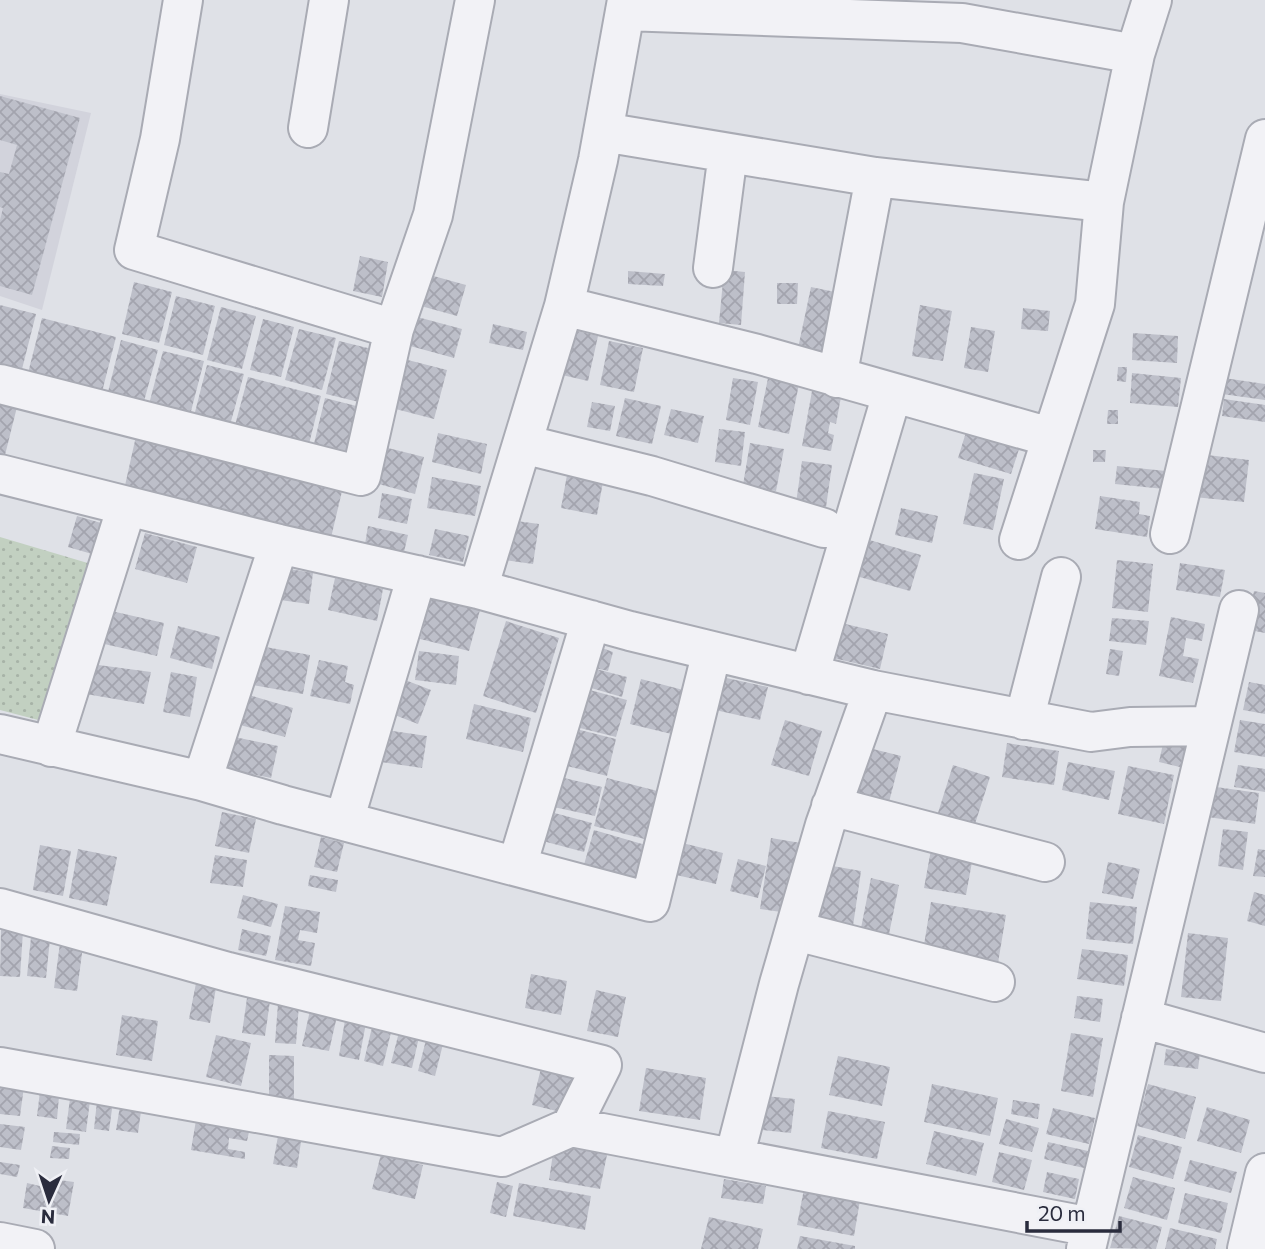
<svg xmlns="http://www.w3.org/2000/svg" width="1265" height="1249" viewBox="0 0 1265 1249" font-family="Commissioner,sans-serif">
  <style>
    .built { fill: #d2d3dc }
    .grass { fill: url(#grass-dots) }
    .building { fill: url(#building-cross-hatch) }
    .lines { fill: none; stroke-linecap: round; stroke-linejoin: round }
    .minor-casing { stroke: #a9abb4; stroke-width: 42 }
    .minor { stroke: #f2f2f6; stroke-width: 38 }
  </style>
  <defs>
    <pattern id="grass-dots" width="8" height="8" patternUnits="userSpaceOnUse" patternTransform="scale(1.75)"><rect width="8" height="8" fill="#c2d0c1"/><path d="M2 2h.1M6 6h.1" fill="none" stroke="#a7b3a7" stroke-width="1.8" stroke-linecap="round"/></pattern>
    <pattern id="building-cross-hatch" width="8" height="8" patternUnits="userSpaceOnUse" patternTransform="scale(1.75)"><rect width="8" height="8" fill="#bdbfc9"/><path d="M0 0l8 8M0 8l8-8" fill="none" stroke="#a3a4ae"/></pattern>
  </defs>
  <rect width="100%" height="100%" fill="#dfe1e7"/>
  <path class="built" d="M0,94l91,19 -49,197 -42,-14z"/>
  <path class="grass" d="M0,537l91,27 -45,158 -46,-12z"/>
  <path class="building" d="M0,96l80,22 -48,177 -32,-9v-66l3,-12 -3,-1v-35l9,2 8,-29 -17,-5z
    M360,256l28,6 -6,35 -29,-6z
    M724,270l21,2 -4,53 -22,-2z
    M628,271l37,3 -2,12 -35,-2z
    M430,275l36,10 -9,31 -36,-10z
    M134,282l38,10 -13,51 -37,-9z
    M777,283h21l-1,21h-20z
    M811,287l29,6 -15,66 -28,-6z
    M176,296l39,10 -12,49 -39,-10z
    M0,305l36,9 -15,59 -21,-6z
    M920,305l32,6 -9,50 -31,-5z
    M221,307l35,9 -14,53 -35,-9z
    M1023,308l27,3 -2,20 -27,-2z
    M410,315l52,14 -8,29 -51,-14z
    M42,318l74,19 -14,55 -74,-19z
    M263,319l31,8 -13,50 -31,-7z
    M493,324l34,8 -4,18 -34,-7z
    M971,327l24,4 -7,41 -24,-4z
    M299,329l37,9 -14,52 -37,-10z
    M573,330l25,6 -10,45 -26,-6z
    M1133,333l45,3 -1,27 -45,-3z
    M121,340l37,10 -15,55 -36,-9z
    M339,341l41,10 -13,53 -41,-10z
    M609,341l34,7 -9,44 -34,-7z
    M163,351l41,10 -15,58 -41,-11z
    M400,358l47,12 -13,49 -46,-12z
    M207,365l37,9 -14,51 -36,-9z
    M1118,367h9l-1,15 -9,-1z
    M1132,373l49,5 -3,29 -48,-4z
    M248,377l73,19 -14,56 -73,-23z
    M733,378l25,4 -8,43 -24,-5z
    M768,378l31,6 -10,50 -31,-7z
    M1224,378l41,6v16l-43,-6z
    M812,391l29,6 -5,27 -6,-2 -2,11 6,2 -3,16 -29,-5z
    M0,398l18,5 -14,56 -4,-1z
    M325,398l43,11 -14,54 -42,-11z
    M625,398l36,8 -9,38 -36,-8z
    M1224,399l41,6v17l-43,-6z
    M592,402l23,4 -5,25 -23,-4z
    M671,409l33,7 -6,27 -34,-8z
    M1108,410h10v14h-11z
    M719,429l26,3 -4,34 -26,-4z
    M967,429l53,17 -9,28 -53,-16z
    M438,433l49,11 -6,30 -49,-12z
    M136,436l207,51 -13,55 -206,-52z
    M750,443l34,6 -8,42 -33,-6z
    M384,447l40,10 -9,37 -40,-11z
    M1093,450h13l-1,12h-12z
    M1199,454l50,6 -5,42 -50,-5z
    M802,461l30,4 -6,42 -30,-4z
    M1117,466l49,5 -2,18 -49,-5z
    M974,473l30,6 -11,51 -30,-6z
    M567,475l36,7 -6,33 -36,-7z
    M432,477l49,9 -6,30 -48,-8z
    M382,493l30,6 -5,25 -29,-6z
    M1100,496l40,6 -1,12 11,2 -3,21 -52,-8z
    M901,508l37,8 -6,27 -37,-8z
    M77,516l24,7 -9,31 -24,-7z
    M509,520l30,4 -6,40 -29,-4z
    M368,526l40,9 -4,17 -39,-8z
    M435,529l34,7 -6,26 -34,-7z
    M145,533l52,14 -10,36 -52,-14z
    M866,539l55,16 -11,36 -54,-15z
    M1117,560l36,4 -5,48 -36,-4z
    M1180,563l45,7 -5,27 -44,-7z
    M284,568l29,5 -4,31 -29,-4z
    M335,578l48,11 -6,32 -49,-11z
    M1254,591l11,2v40l-20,-4z
    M431,597l49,13 -11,41 -49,-12z
    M107,610l57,13 -7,33 -57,-13z
    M1171,617l34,7 -3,17 -16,-3 -3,18 16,3 -6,24 -34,-7z
    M1112,618l37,3 -3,24 -37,-4z
    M506,621l53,17 -23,75 -53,-17z
    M837,622l51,12 -8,35 -51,-12z
    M178,626l42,11 -8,32 -42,-11z
    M260,646l50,9 -7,39 -50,-9z
    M602,648l11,4 -5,19 -13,-3z
    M1110,649l13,2 -4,25 -13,-2z
    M419,651l40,5 -3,29 -41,-5z
    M319,660l29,6 -3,16 9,3 -4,19 -40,-8z
    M91,664l60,8 -7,32 -58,-10z
    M596,669l31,8 -5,20 -31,-9z
    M171,672l26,5 -7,40 -27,-5z
    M722,677l46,10 -8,33 -45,-10z
    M400,678l31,12 -13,34 -31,-12z
    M641,679l54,14 -11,44 -54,-13z
    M1249,682l16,3v29l-22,-4z
    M586,689l41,11 -11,37 -40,-10z
    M249,695l44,13 -8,29 -45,-12z
    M474,704l57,14 -8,34 -57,-13z
    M785,720l37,11 -13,45 -38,-11z
    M1240,720l25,4v33l-31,-5z
    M568,727l48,12 -9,37 -48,-12z
    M386,730l41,6 -5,32 -41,-6z
    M230,736l48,10 -7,32 -48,-10z
    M1164,739l25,6 -5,23 -25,-6z
    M1007,743l52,8 -5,34 -52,-8z
    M861,746l40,10 -13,50 -40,-10z
    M1068,762l47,9 -6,29 -47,-10z
    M953,765l37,12 -16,50 -37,-11z
    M1238,765l27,4v23l-31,-5z
    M1128,766l46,9 -10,49 -46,-10z
    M556,776l46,11 -7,29 -46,-10z
    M607,778l62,16 -13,48 -62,-16z
    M1216,787l43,6 -4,31 -47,-7 2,-19h5z
    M547,811l45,12 -8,29 -45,-12z
    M222,812l34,7 -7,34 -34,-7z
    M1223,829l25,3 -5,38 -25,-4z
    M594,830l55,16 -12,44 -56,-15z
    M321,837l23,6 -7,29 -23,-5z
    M771,838l36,6 -12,70 -35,-5z
    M670,840l53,13 -7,31 -53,-12z
    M932,844l42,7 -8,44 -42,-7z
    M40,845l31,6 -8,45 -30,-6z
    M78,849l39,8 -10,49 -38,-8z
    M1258,849l7,1v27l-12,-1z
    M215,855l32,5 -4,27 -33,-4z
    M738,859l28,7 -8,32 -28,-7z
    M1108,862l32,7 -7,30 -31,-6z
    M821,864l40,7 -8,55 -41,-7z
    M310,875l28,5 -2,12 -28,-6z
    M871,878l28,7 -10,49 -28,-6z
    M1254,892l11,3v31l-18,-5z
    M243,895l35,9 -7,23 -34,-9z
    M931,902l75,13 -8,48 -75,-12z
    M1090,902l47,5 -4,37 -47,-5z
    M285,906l35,6 -3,21 -17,-3 -2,10 17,3 -4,23 -36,-6z
    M242,929l29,7 -5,20 -28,-6z
    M1,930l22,1 -3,46 -20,-1z
    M1188,933l40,5 -7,63 -40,-4z
    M31,937l19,2 -4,39 -19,-2z
    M60,943l23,3 -6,45 -23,-3z
    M1082,949l46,6 -4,31 -47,-7z
    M531,974l36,7 -6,34 -36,-7z
    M197,978l20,4 -7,41 -21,-4z
    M596,990l30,7 -8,40 -31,-6z
    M248,991l23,3 -6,42 -23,-3z
    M1077,996l26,3 -3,23 -26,-4z
    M278,1003l21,1 -3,40 -21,-1z
    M311,1006l27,6 -9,39 -27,-5z
    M122,1015l36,6 -6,40 -36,-6z
    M345,1020l21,3 -7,37 -20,-4z
    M373,1023l19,5 -9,38 -19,-5z
    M399,1032l20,5 -7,31 -21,-5z
    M1071,1033l32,5 -10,59 -32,-6z
    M216,1035l35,8 -10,43 -35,-9z
    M427,1036l17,4 -9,36 -17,-5z
    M1166,1049l34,5 -2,15 -34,-4z
    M269,1055l25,1v46h-25z
    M838,1056l52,11 -8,39 -53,-11z
    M542,1064l41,10 -10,41 -41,-10z
    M646,1068l60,10 -6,42 -61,-9z
    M0,1076l25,3 -5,37 -20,-2z
    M41,1083l19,2 -3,34 -20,-3z
    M932,1084l66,14 -8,38 -66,-14z
    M1148,1084l48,13 -11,42 -48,-13z
    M71,1091l20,2 -5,39 -20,-3z
    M98,1092l16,2 -5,37 -15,-2z
    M122,1094l21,3 -5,36 -22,-3z
    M754,1095l41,4 -4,34 -40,-4z
    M1013,1100l27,4 -2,15 -27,-5z
    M1207,1107l43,13 -9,33 -44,-12z
    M1053,1108l42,10 -6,26 -43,-10z
    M828,1111l57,11 -8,37 -56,-11z
    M197,1114l54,9 -4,18 -18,-3 -1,11 17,3v7l-54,-9z
    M1006,1119l33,9 -7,24 -33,-8z
    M0,1124l25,3 -4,23 -21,-3z
    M280,1125l23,4 -6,39 -24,-4z
    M934,1131l50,12 -8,33 -50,-12z
    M54,1132l26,2 -1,11 -26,-3z
    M1138,1135l44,12 -9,32 -44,-12z
    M555,1140l53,10 -8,39 -51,-9z
    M1048,1142l40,9 -4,17 -40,-9z
    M52,1146l18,2 -1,11 -19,-1z
    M999,1152l33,8 -8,30 -32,-8z
    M381,1154l42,11 -8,34 -43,-10z
    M1190,1160l47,12 -6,21 -47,-12z
    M0,1162l20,3 -3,12 -17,-3z
    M1047,1172l32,7 -4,20 -32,-7z
    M1133,1177l42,11 -8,32 -43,-12z
    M45,1178l29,4 -6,34 -45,-8 4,-25 17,4z
    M724,1179l42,7 -3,18 -42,-6z
    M497,1182l16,4 -7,31 -16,-4z
    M519,1183l72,13 -6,34 -72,-14z
    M804,1189l56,11 -6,36 -57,-11z
    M1185,1193l43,10 -7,30 -43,-10z
    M1119,1216l43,11 -6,22 -46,-1z
    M709,1217l54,12 -5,20h-57z
    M1170,1228l47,11 -2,10h-50z
    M800,1236l55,10v3h-58z"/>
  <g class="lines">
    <g class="minor-casing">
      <path id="minor" d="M183,0l-23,139 -26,111 260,79
        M625,11l337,12 173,31 17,-54
        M308,128l21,-128
        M603,132l272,45 229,25 31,-148
        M713,268l15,-115
        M564,306l193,48 293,83
        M837,378l38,-201
        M0,384l361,92 33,-147 39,-114 42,-215
        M523,444l129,32 172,52
        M0,474l279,70 199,45 152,42 243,59 218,42 39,-5 81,-1
        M1170,534l95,-395
        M1019,540l76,-236 9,-102
        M478,589l86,-283 34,-146 29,-160
        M809,675l83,-281
        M1024,720l37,-143
        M0,734l202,47 81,24 367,97 62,-251
        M51,747l76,-241
        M202,781l77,-237
        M831,806l214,56
        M344,821l73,-246
        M517,866l74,-246
        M0,908l228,64 374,93 -31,62
        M796,931l199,51
        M1141,1018l124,35
        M0,1067l502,90 69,-30 520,100
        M734,1158l45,-174 46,-159 48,-135
        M0,1242l35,7
        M1086,1249l153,-639
        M1247,1249l18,-76"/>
    </g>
    <use href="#minor" class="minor"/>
  </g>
  <g transform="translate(49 1200) rotate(183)" stroke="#eff0f5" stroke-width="5" paint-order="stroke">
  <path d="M0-5L12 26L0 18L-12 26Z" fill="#2a2c3d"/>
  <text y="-10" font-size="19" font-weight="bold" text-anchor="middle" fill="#2a2c3d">N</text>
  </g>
  <path d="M1027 1221v10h93v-10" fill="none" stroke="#2a2c3d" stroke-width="3.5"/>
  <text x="1038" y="1221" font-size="21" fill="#2a2c3d" stroke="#eff0f5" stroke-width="5" paint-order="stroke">20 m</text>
</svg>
